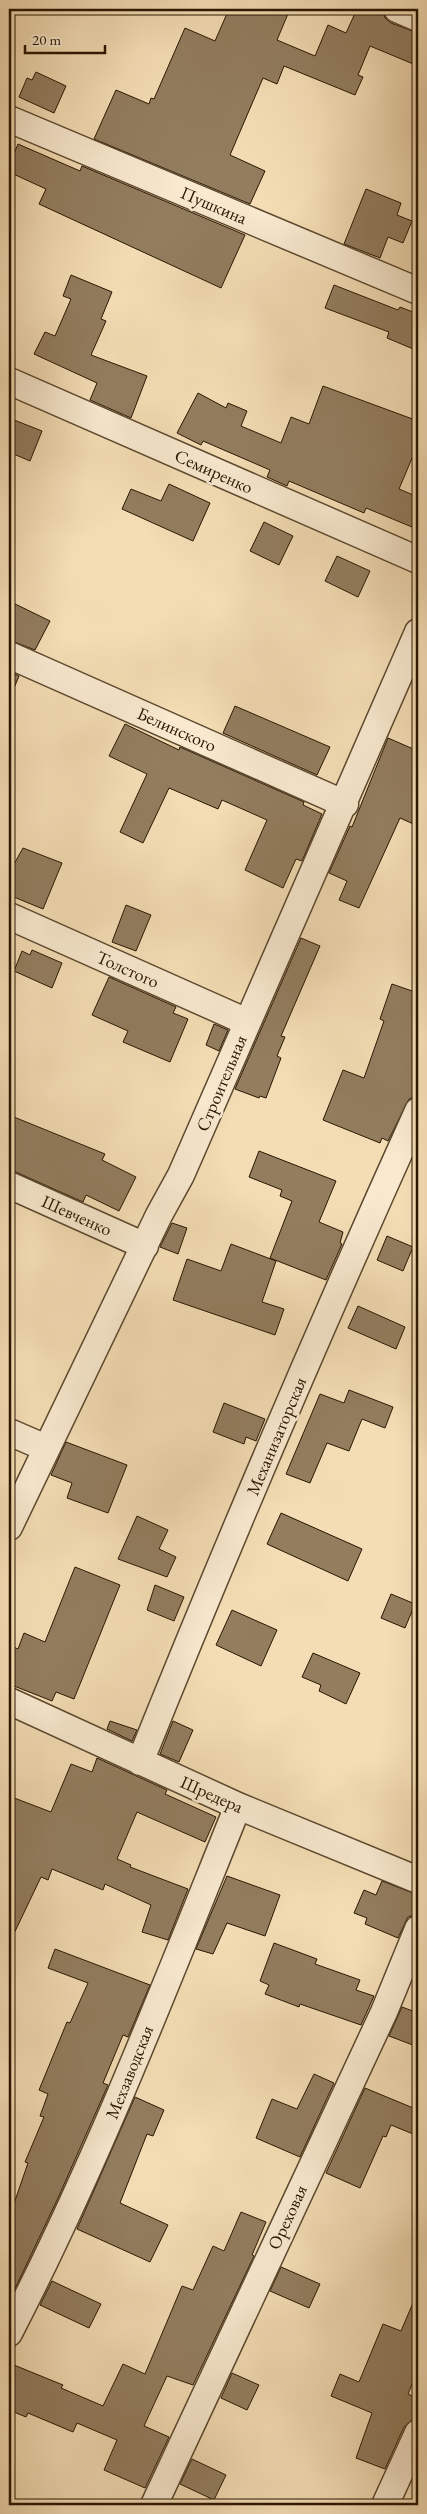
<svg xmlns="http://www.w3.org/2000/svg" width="427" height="2514" viewBox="0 0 427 2514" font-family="'EB Garamond',serif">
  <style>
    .building { fill: #927d5f; stroke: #281601 }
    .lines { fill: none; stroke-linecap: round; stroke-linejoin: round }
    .minor-casing { stroke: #5b482e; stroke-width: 29 }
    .minor { stroke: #f8e9cf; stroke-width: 26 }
    .labels { text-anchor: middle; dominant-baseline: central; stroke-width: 5; stroke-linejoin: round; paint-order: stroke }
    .street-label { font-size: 18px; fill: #281601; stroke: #f8e9cf }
  </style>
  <rect width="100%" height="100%" fill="#f4ddb5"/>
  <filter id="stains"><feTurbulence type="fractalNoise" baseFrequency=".004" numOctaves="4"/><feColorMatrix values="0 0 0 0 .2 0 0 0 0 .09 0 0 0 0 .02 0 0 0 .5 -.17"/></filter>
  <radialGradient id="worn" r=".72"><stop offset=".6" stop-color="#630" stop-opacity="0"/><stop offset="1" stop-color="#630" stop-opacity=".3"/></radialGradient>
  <path class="building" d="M229,9h61l-13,31 38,16 13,-31 18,8 11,-24h25l3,9 6,5 27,10v33l-48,-20 -12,29 5,2 -8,18 -71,-29 -7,18 -14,-6 -33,77 35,16 -15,33 -156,-65 22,-49 33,14 2,-6 3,1 31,-71 30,13z
    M36,72l30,14 -12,27 -35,-16 8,-19 5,2z
    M18,144l62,27 2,-5 163,69 -24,53 -182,-84 7,-15 -37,-17v-6z
    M366,189l35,14 -4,12 15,6 -9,22 -15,-6 -8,21 -36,-14z
    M71,275l41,17 -11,27 5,2 -15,34 56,21 -16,42 -41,-18 7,-17 -63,-29 11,-22 10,4 16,-37 -8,-3z
    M334,285l64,25 2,-3 18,7v37l-31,-13 2,-6 -64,-24z
    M323,386l95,35v23l-19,45 19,8v16l-6,14 -46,-19 -2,5 -75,-32 -2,5 -20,-9 3,-7 -67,-29 -2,4 -24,-12 21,-40 28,15 2,-5 19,8 -6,15 40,17 10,-26 18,7z
    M9,418l33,13 -12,30 -21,-9z
    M169,484l41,19 -17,38 -71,-32 9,-20 30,12z
    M264,522l29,14 -14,29 -29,-14z
    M337,556l33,15 -12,26 -33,-16z
    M9,601l41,20 -15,29 -26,-10z
    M9,671l10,5 -10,24z
    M235,706l95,41 -13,28 -94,-42z
    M125,724l54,26 1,-3 124,55 -1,3 19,9 -20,47 -6,-2 -13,29 -38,-18 22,-50 -45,-20 -4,9 -49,-21 -26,55 -23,-11 27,-58 -38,-18z
    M388,738l30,13v75l-18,-8 -41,90 -20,-8 8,-19 -18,-8 21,-47 2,1z
    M23,848l39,15 -19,46 -34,-14v-22z
    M126,905l25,10 -15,36 -24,-9z
    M301,938l19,8 -39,90 4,1 -8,19 4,2 -15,40 -6,-2 -1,2 -24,-9z
    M32,950l30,13 -10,25 -38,-17 8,-20 8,4z
    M109,977l67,30 -3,6 15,6 -18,43 -47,-20 5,-11 -36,-16z
    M392,984l26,9v103l-9,3 -21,42 -6,-3 -2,5 -57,-23 20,-50 21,8 20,-57 -4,-2z
    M214,1024l14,6 -9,21 -13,-6z
    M9,1115l96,39 -3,6 34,17 -17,34 -33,-16 -3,7 -74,-33z
    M259,1151l77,30 -17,41 24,10 -3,11 2,1 -16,36 -56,-22 22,-57 -12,-5 2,-6 -33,-13z
    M172,1223l15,5 -9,26 -18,-7z
    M387,1236l26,11 -10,24 -26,-11z
    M231,1244l45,17 -14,41 22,7 -9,26 -102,-35 14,-41 34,12z
    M358,1306l47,21 -9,22 -48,-21z
    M349,1390l44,17 -8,21 -23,-9 -13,32 -22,-8 -17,40 -24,-9 34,-80 24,9z
    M224,1403l41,16 -9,22 -10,-4 -2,7 -31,-12z
    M66,1442l61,23 -19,48 -41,-15 5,-15 -21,-8z
    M281,1513l81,36 -14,32 -81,-37z
    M137,1516l31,14 -9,19 17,8 -9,20 -49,-18z
    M75,1567l45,18 -46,114 -18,-7 -4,9 -43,-17v-39l9,4 6,-16 21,9z
    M155,1585l29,12 -10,24 -27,-11z
    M391,1594l24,10 -10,24 -24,-10z
    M232,1610l45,20 -16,36 -45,-21z
    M313,1653l47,20 -14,31 -27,-13 2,-6 -19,-8z
    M110,1721l27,9 -5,11 -25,-12z
    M173,1721l20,9 -14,32 -19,-8z
    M97,1758l70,32 -2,4 51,23 -11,25 -68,-30 -20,47 14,6 -1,2 58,22 -20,51 -26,-8 9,-27 -46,-21 -2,6 -51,-21 -4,11 -7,-3 -32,67v-148l42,16 20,-48 21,8z
    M227,1876l53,19 -15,41 -38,-13 -14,31 -17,-5z
    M382,1881l36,14v19l-10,3 -10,21 -33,-14 2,-6 -13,-5 10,-23 12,5z
    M274,1943l43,16 -2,5 45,16 -4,10 18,6 -13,29 -61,-21 -1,3 -34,-13 4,-9 -9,-4z
    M55,1949l95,36 -22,52 -5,-2 -20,48 5,2 -50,113 -45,95 -4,-2v-73l19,-55 -3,-1 19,-45 -4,-1 8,-22 -9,-4 28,-68 3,1 18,-40 -40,-15z
    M402,2007l16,6v34l-29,-11z
    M314,2074l20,9 -34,74 -44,-19 16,-39 25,10z
    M365,2088l53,22v26l-27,-11 -5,12 -3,-1 -23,52 -34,-15z
    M135,2097l29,13 -11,26 -6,-2 -27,69 48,22 -18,37 -73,-33z
    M241,2212l25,10 -14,33 2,1 -61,129 -26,-9 -23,50 25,11 -24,51 -41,-18 13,-30 -40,-17 -4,9 -45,-19 -2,4 -17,-7v-47l54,22 -2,3 42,18 20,-42 22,10 37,-88 11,4 20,-44 11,5z
    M281,2267l39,17 -11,24 -39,-17z
    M52,2281l49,23 -12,24 -49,-23z
    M418,2291v78l-10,25 10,5v6l-6,15 -8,7 -19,42 -29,-11 16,-45 -41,-17 9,-22 19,8 24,-58 18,7z
    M232,2373l27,12 -12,25 -26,-12z
    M192,2459l34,16 -12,25 -34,-16z"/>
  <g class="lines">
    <g class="minor-casing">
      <path id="minor" d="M397,9l21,9
        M9,119l409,172
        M9,381l409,179
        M9,655l336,149
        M9,916l238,106
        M9,1185l136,61
        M9,1432l37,16
        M9,1527l150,-312 22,-40 237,-543
        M9,1701l229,105 180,74
        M140,1762c88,-219 181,-436 278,-651
        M9,2333c88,-170 157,-349 229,-527
        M154,2505l230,-493 34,-83
        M385,2505l33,-72"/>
    </g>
    <use href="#minor" class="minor"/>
  </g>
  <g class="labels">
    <g class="street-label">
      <text transform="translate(214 205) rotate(23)">Пушкина</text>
      <text transform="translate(214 471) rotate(24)">Семиренко</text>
      <text transform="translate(177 729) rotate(24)">Белинского</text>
      <text transform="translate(128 969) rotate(24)">Толстого</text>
      <text transform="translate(221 1083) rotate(-67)">Строительная</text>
      <text transform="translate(77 1215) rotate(24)">Шевченко</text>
      <text transform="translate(276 1436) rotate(-67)">Механизаторская</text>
      <text transform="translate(212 1794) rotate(24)">Шредера</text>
      <text transform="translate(129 2072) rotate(-68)">Мехзаводская</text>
      <text transform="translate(287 2217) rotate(-65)">Ореховая</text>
    </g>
  </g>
  <rect width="427" height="2514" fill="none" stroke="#f4ddb5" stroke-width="30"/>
  <rect x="10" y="10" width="407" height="2494" fill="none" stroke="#281601" stroke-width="2.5"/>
  <rect x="15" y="15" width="397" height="2484" fill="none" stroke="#281601"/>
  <path d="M25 45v8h80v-8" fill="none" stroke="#281601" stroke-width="2.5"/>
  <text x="32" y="45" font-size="15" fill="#281601" stroke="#f8e9cf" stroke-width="4" paint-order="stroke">20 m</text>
  <rect width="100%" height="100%" filter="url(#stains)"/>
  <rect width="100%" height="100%" fill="url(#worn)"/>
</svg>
